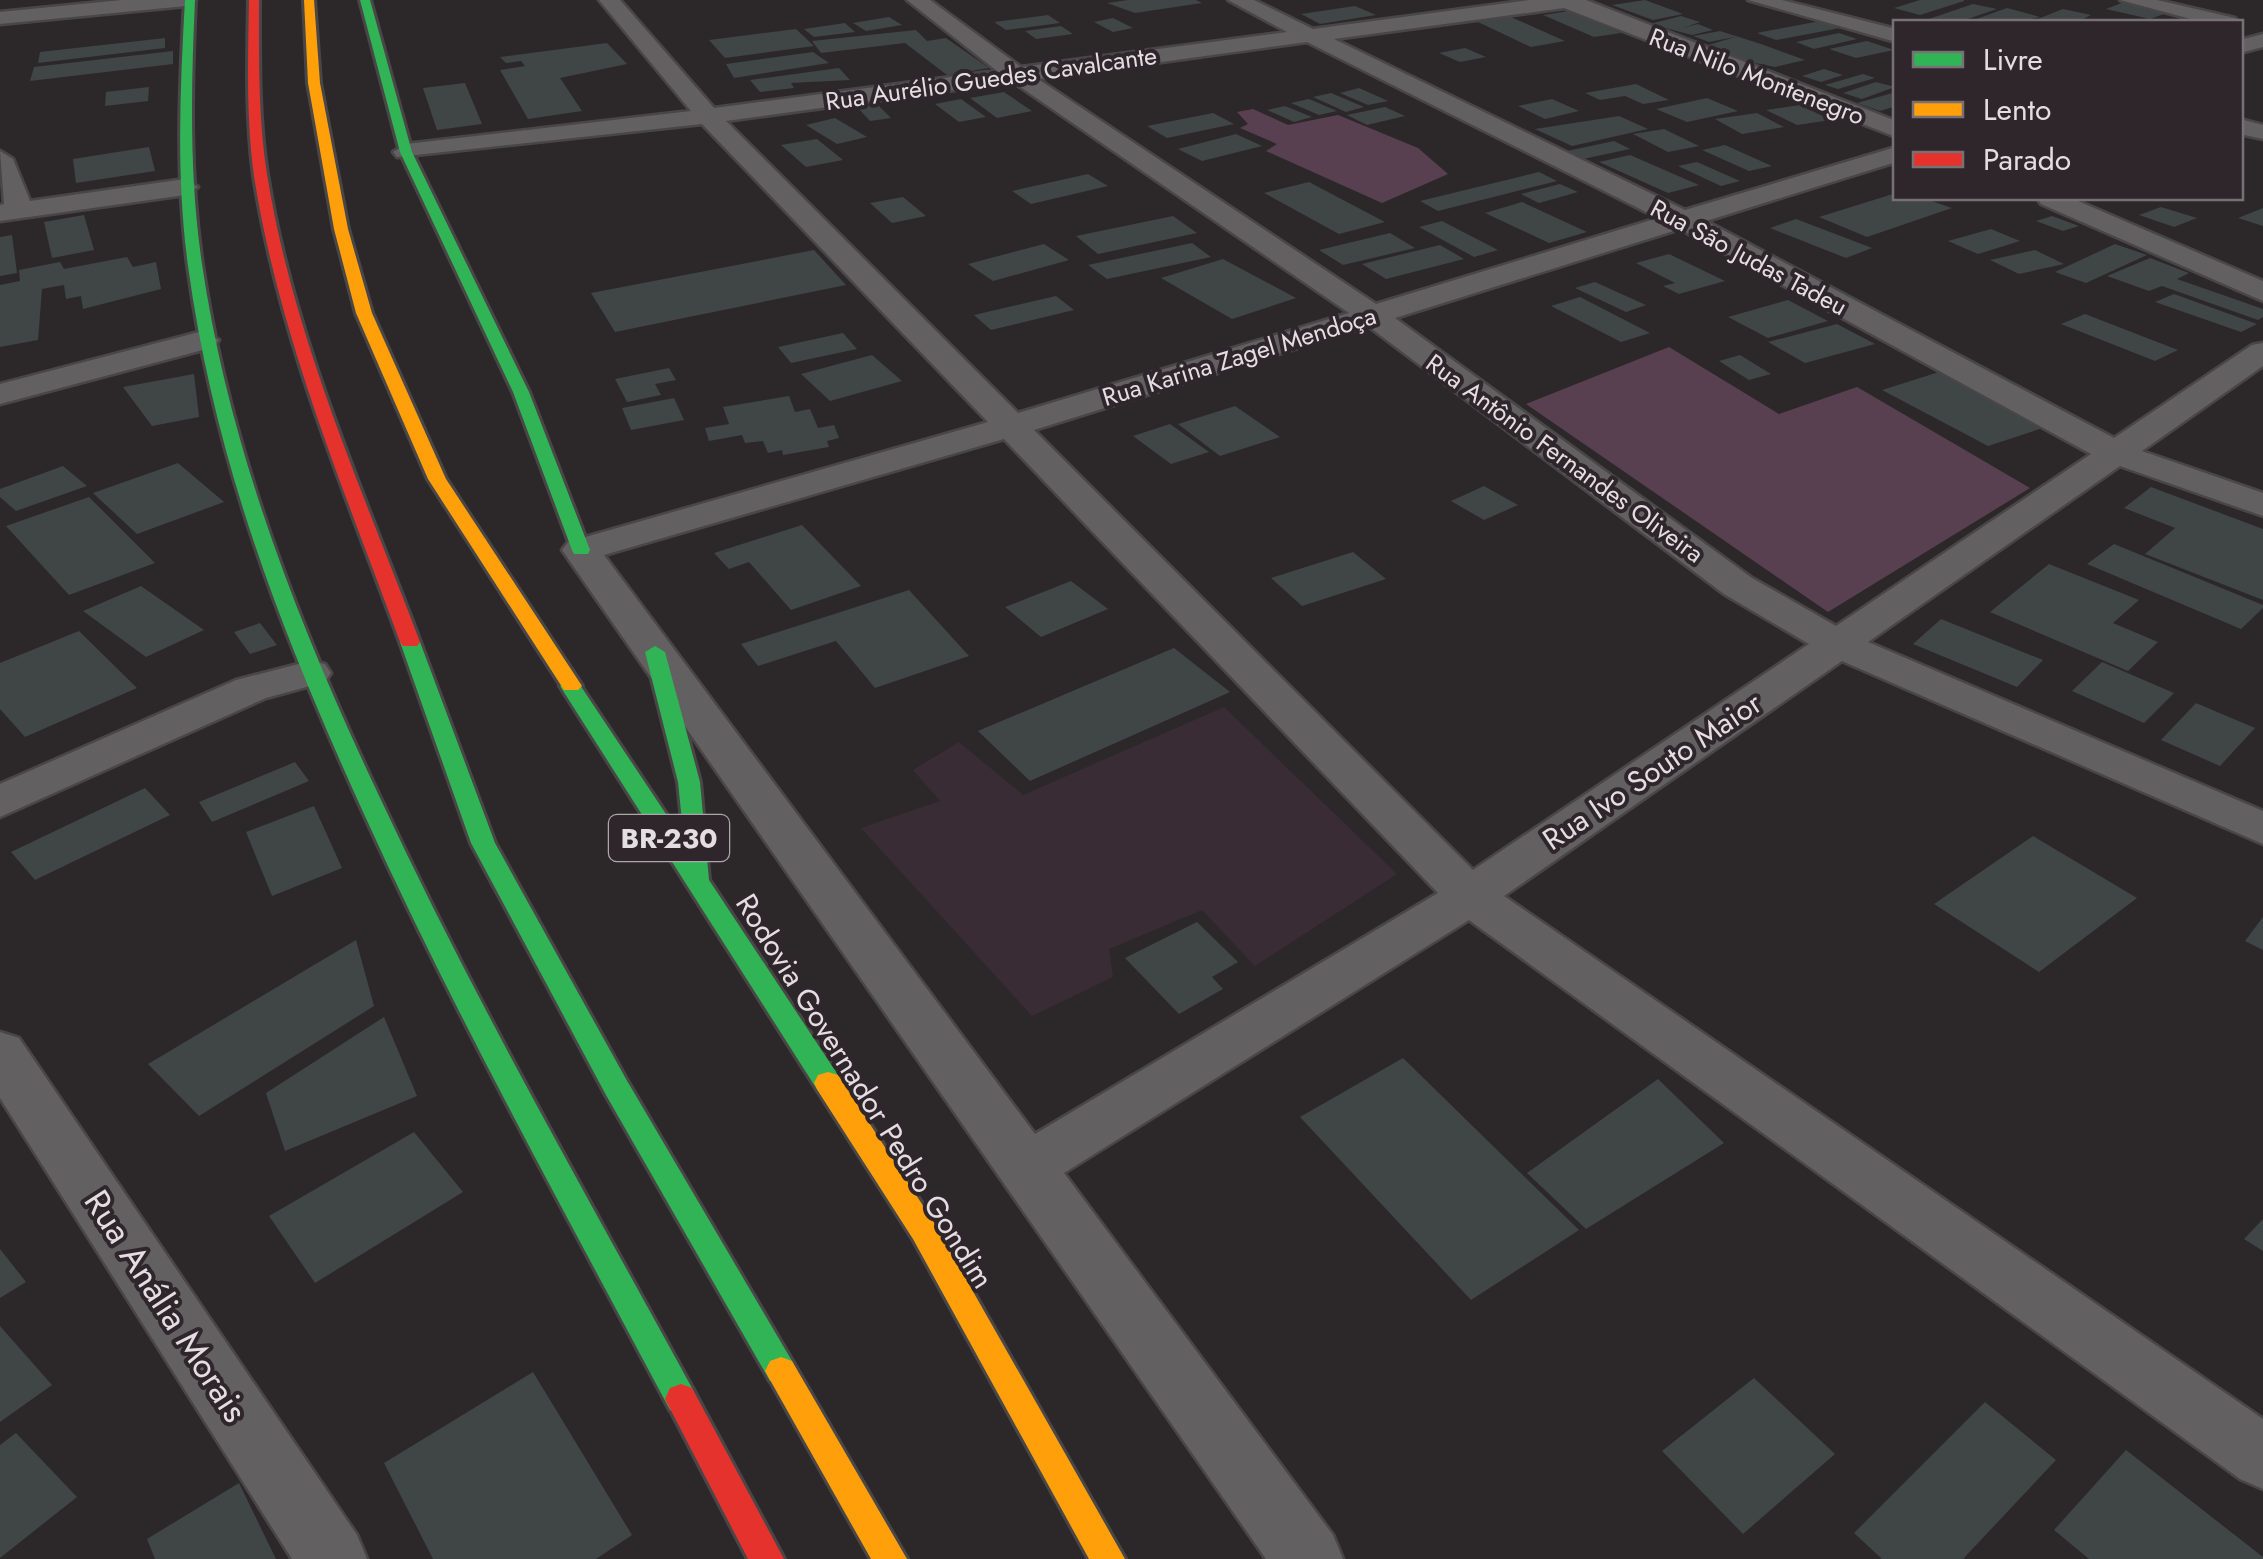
<svg xmlns="http://www.w3.org/2000/svg" width="2263" height="1559" viewBox="0 0 2263 1559" font-family="Jost,sans-serif">
  <style>
    .built { fill: #392c34 }
    .forest { fill: #594051 }
    .building { fill: #404545 }
    .lines { fill: none; stroke-linecap: round; stroke-linejoin: round }
    .street-casing { stroke: #494647; stroke-width: 5 }
    .fast-casing { stroke: #494647; stroke-width: 6 }
    .slow-casing { stroke: #494647; stroke-width: 6 }
    .jam-casing { stroke: #494647; stroke-width: 6 }
    .street { fill: #636061; fill-rule: evenodd }
    .fast { fill: #30b455; fill-rule: evenodd }
    .slow { fill: #ff9f0a; fill-rule: evenodd }
    .jam { fill: #e5322d; fill-rule: evenodd }
    .labels { text-anchor: middle; dominant-baseline: central; stroke-width: 8; stroke-linejoin: round; paint-order: stroke }
    .far-street-label { font-size: 25px; fill: #e4dee2; stroke: #2e262b }
    .shield { fill: #2e262b; stroke: #ada7ab; stroke-width: 2.5 }
    .shield-label { font-size: 28px; font-weight: bold; fill: #e4dee2 }
    .street-label { font-size: 30px; fill: #e4dee2; stroke: #2e262b }
    .near-street-label { font-size: 35px; fill: #e4dee2; stroke: #2e262b }
  </style>
  <rect width="100%" height="100%" fill="#2c282a"/>
  <path class="built" d="M1224,707l173,167 -142,92 -53,-56 -93,39 4,28 -81,39 -171,-188 79,-27 -27,-31 46,-28 64,53z"/>
  <path class="forest" d="M1253,109l35,16 50,-10 80,33 30,26 -66,29 -116,-52 11,-7 -37,-16 8,-4 -11,-12z
    M1669,347l110,67 78,-27 173,101 -202,124 -302,-208z"/>
  <path class="building" d="M1128,0h68l6,3 -67,10 -28,-10z
    M1645,0l38,14 -30,6 -41,-15z
    M1920,0h44v1l-44,14 -26,-7z
    M2124,2l43,11 -17,6 -44,-10z
    M1973,4l24,5 -38,13h-39z
    M1355,6l21,9 -56,9 -19,-10z
    M2007,8l33,9 -22,5h-50z
    M2063,9l28,6 -14,7h-47z
    M1569,11l52,22 -27,4 -51,-22z
    M1048,15l12,8 -54,7 -12,-8z
    M1681,16l19,6 -17,6 15,-4 15,6 -21,5 -42,-11z
    M889,17l13,8 -36,6 -13,-8z
    M1511,17l54,24 -34,6 -53,-25z
    M1113,18l20,10 -20,4 -19,-10z
    M1820,21l20,7 -64,12 -19,-7z
    M845,23l10,9 -41,5 -10,-8z
    M1061,26l12,8 -37,5 -11,-8z
    M796,29l18,17 -89,12 -16,-18z
    M916,30l11,11 19,-3 43,30 -42,7 -42,-32 -84,10 -9,-12z
    M1720,31l41,13 44,16 -30,7 -30,-6 -40,-15 30,-9 -26,5 -16,-6z
    M1839,33l18,6 -43,10 -18,-7z
    M165,38v10l-127,15 2,-11z
    M1867,41l27,9 -38,8 -27,-9z
    M607,43l20,21 -67,14 22,33 -54,8 -28,-49 25,-4 -4,-5 -15,2 -6,-6z
    M1465,48l21,9 -26,5 -21,-9z
    M173,51v13l-143,17 4,-14z
    M813,52l16,11 -95,15 -8,-14z
    M839,68l11,12 -59,3 3,5 -34,4 -10,-12z
    M1824,69l19,6 -22,7 -19,-6z
    M1863,74l12,4 -37,11 -13,-4z
    M1876,82l19,5 -33,12 -19,-6z
    M465,83l17,41 -45,6 -14,-42z
    M1636,84l33,16 -26,4 -18,-8 -25,4 -15,-7z
    M149,87l-1,14 -43,5 1,-14z
    M1359,88l29,13 -20,4 -28,-12z
    M1004,92l28,19 -35,7 -27,-20z
    M1896,92v14l-16,5 -23,-8z
    M1331,93l33,14 -18,5 -33,-15z
    M1707,98l31,13 -51,11 -31,-13z
    M961,99l25,18 -27,5 -24,-18z
    M1309,99l28,12 -18,4 -28,-12z
    M1552,99l27,12 -34,8 -27,-13z
    M877,104l14,14 -21,3 -13,-14z
    M1800,105l31,15 -34,5 -31,-15z
    M1285,106l27,11 -18,5 -27,-12z
    M1385,107l20,9 -38,9 -20,-10z
    M1213,113l21,11 -67,14 -20,-12z
    M1757,113l27,14 -42,7 -27,-15z
    M1619,116l29,13 -76,17 -37,-17z
    M835,118l32,19 -30,7 -31,-19z
    M1664,129l35,17 -31,6 -35,-18z
    M1236,134l26,12 -60,15 -24,-12z
    M817,139l26,21 -37,7 -25,-22z
    M1614,141l16,8 -47,10 -16,-8z
    M1725,145l47,21 -23,5 -47,-21z
    M149,147l6,24 -79,12 -3,-24z
    M1630,155l69,30 -31,8 -69,-31z
    M1697,162l43,19 -19,5 -43,-20z
    M1539,172l18,9 -119,30 -18,-10z
    M1088,174l20,12 -77,18 -19,-13z
    M1309,182l76,40 -46,12 -75,-41z
    M1560,184l18,8 -39,11 -18,-9z
    M1896,193v5h27l29,10 -85,29 -48,-20z
    M903,197l23,19 -34,7 -22,-20z
    M1522,202l65,30 -38,11 -64,-30z
    M2161,207l36,11 -23,9 -35,-12z
    M2263,208v18l-25,-8z
    M84,215l10,35 -42,8 -8,-36z
    M1173,216l24,17 -99,21 -22,-18z
    M2052,216l27,10 -16,5 -27,-10z
    M1796,219l76,29 -26,10 -76,-30z
    M1442,221l56,29 -24,7 -55,-30z
    M1991,229l29,12 -42,13 -30,-13z
    M1390,233l25,15 -72,17 -24,-15z
    M12,235l5,38 -17,3v-39z
    M1192,243l19,14 -104,22 -19,-14z
    M1044,244l25,16 -76,21 -25,-17z
    M2115,244l32,11 -61,28 -31,-11z
    M1440,245l24,14 -78,20 -24,-15z
    M814,250l32,35 -231,47 -24,-39z
    M2035,250l29,14 -45,10 -29,-14z
    M1669,254l56,27 -46,13 -16,-8 12,-3 -39,-20z
    M127,257l6,10 23,-5 5,27 -78,20 -2,-13 -15,3 -2,-14 -22,4 -4,51 -38,7v-62l20,-4 -1,-11 41,-8 4,7z
    M2150,258l39,15 -12,6 86,30v8l-5,3 -96,-34 -13,5 -42,-15z
    M1223,259l73,39 -64,21 -71,-41z
    M1595,282l51,23 -20,7 -51,-24z
    M2174,294l83,30 -16,8 -86,-30z
    M1056,296l18,14 -83,20 -17,-15z
    M1580,297l70,36 -29,9 -70,-36z
    M1788,300l40,21 -60,17 -40,-21z
    M2085,314l93,36 -23,11 -94,-37z
    M1837,324l38,20 -70,19 -37,-21z
    M843,333l14,16 -66,14 -13,-16z
    M872,355l30,26 -72,20 -29,-27z
    M1740,355l31,19 -22,6 -30,-19z
    M669,368l7,12 -21,4 6,11 -34,7 -12,-23z
    M1939,372l107,55 -58,19 -106,-56z
    M194,374l5,43 -47,9 -29,-39z
    M789,396l6,16 15,-3 8,19 16,-3 5,13 -12,3 2,6 -46,8 -1,-5 -14,3 -5,-12 -18,2 -3,-8 -33,6 -4,-13 24,-4 -6,-17z
    M674,398l10,22 -53,10 -9,-22z
    M1235,406l45,31 -60,19 -42,-32z
    M1170,424l39,28 -38,12 -38,-28z
    M178,463l46,39 -87,32 -44,-41z
    M63,466l24,20 -71,25 -16,-14v-8z
    M1484,486l34,19 -34,15 -33,-19z
    M2151,487l112,42v71l-118,-46 30,-26 -51,-20z
    M89,497l66,66 -86,32 -63,-69z
    M802,525l59,61 -70,24 -42,-48 -20,7 -15,-16z
    M2114,544l149,61v3l-22,21 -154,-65z
    M1353,552l33,27 -84,27 -31,-28z
    M2049,564l90,36 -26,23 45,19 -30,29 -138,-59z
    M1071,581l37,28 -67,28 -36,-30z
    M141,586l63,44 -58,27 -63,-46z
    M909,590l60,66 -94,32 -39,-47 -78,25 -17,-22z
    M1941,619l102,41 -26,27 -104,-43z
    M260,623l17,22 -27,9 -16,-22z
    M79,631l58,57 -112,49 -25,-28v-46z
    M1174,648l56,44 -200,89 -52,-50z
    M2102,662l72,31 -30,30 -72,-32z
    M2196,703l59,25 -35,38 -59,-26z
    M295,762l14,19 -97,41 -13,-20z
    M145,788l25,27 -135,65 -24,-28z
    M314,806l28,62 -70,28 -26,-64z
    M2033,836l104,62 -98,74 -105,-68z
    M2263,917v33l-18,-9z
    M1197,922l41,40 -26,15 11,12 -44,25 -54,-56z
    M356,940l18,66 -175,110 -51,-52z
    M384,1017l33,79 -132,55 -19,-58z
    M1403,1058l176,172 -108,70 -171,-183z
    M1658,1079l66,64 -138,86 -59,-56z
    M414,1132l49,60 -148,91 -46,-67z
    M2263,1219v32l-19,-12z
    M0,1249l26,33 -26,16z
    M0,1326l52,59 -52,37z
    M533,1372l99,163 -36,24h-163l-49,-96z
    M1754,1378l81,76 -92,80 -81,-83z
    M1985,1402l71,58 -93,99h-81l-28,-26z
    M16,1433l61,64 -77,61v-113z
    M2126,1450l137,107v2h-174l-35,-29z
    M239,1483l37,76h-121l-8,-20z"/>
  <g class="lines">
    <g class="street-casing">
      <path id="street" d="M122,0h74l-10,6 -186,18v-12z
        M599,0h21l94,108 283,-37 -90,-71h23l91,67 266,-35 -59,-32h26l59,29 217,-29h56l310,121v16l-332,-129 -230,31 351,171 211,-63v15l-190,59 408,217 138,-93 11,-2v23l-121,85 121,42v23l-143,-50 -252,176 395,169v33l-421,-183 -338,235 759,523v70l-23,-10 -771,-559 -405,253 269,362 10,24h-77l-704,-1009 6,-8 420,-120 -286,-298 -305,33 -4,-5 13,-8 285,-33zM1307,42l351,176 -282,86 -338,-225zM1013,82l336,231 -331,100 -292,-292zM1680,229l411,225 -255,172 -84,-48 -357,-260zM1368,326l356,268 85,50 -336,226 -439,-440zM1004,439l434,454 -403,241 -431,-579z
        M1748,0h34l114,29v13z
        M2120,0h37l78,18 4,4h-37z
        M2263,34v13l-23,6v-13z
        M2240,119l23,6v14l-23,-5z
        M0,151l13,8 17,42 155,-22 13,8 -13,8 -185,26v-16l4,-1z
        M2037,198h34l192,83v20l-222,-97z
        M203,331l16,9 -5,7 -214,57v-20z
        M310,661l15,3 6,9 -6,9 -59,16 -266,119v-33l236,-104z
        M0,1032l19,6 338,497 10,24h-75l-292,-461z"/>
    </g>
    <g class="fast-casing">
      <path id="fast" d="M185,0h10c-4,88 -6,176 7,264 28,189 98,365 179,536 94,201 205,394 311,588l5,11 -5,11 -11,4 -11,-4c-105,-198 -214,-393 -306,-596 -82,-180 -149,-351 -176,-548 -12,-89 -8,-177 -3,-266z
        M360,0h10l42,152 117,240 61,158 -2,4h-14l-2,-4 -59,-158 -113,-240z
        M410,636l10,6 75,201 131,236 166,282 5,10 -5,10 -11,4 -11,-4 -164,-286 -135,-252 -71,-201z
        M655,646l10,6 35,130 9,98 129,195 4,8 -4,8 -10,3 -10,-3 -258,-405 11,-6 7,2 106,159 -6,-59 -33,-130z"/>
    </g>
    <g class="slow-casing">
      <path id="slow" d="M304,0h10l6,83 28,146 24,84 74,166 136,207 -4,4h-14l-136,-211 -72,-166 -22,-84 -26,-146z
        M828,1072l10,3 95,146 192,338h-36l-176,-320 -95,-148 -4,-8 4,-8z
        M781,1357l11,4 115,198h-36l-106,-188 5,-10z"/>
    </g>
    <g class="jam-casing">
      <path id="jam" d="M249,0h10c0,58 -1,117 8,174 26,163 95,315 153,468l-3,4h-14l-3,-4c-56,-153 -121,-305 -146,-466 -8,-58 -6,-118 -5,-176z
        M681,1384l11,4 92,171h-36l-83,-160 5,-11z"/>
    </g>
    <use href="#street" class="street"/>
    <use href="#fast" class="fast"/>
    <use href="#slow" class="slow"/>
    <use href="#jam" class="jam"/>
  </g>
  <g class="labels">
    <g class="far-street-label">
      <text transform="translate(1757 76) rotate(21)">Rua Nilo Montenegro</text>
      <text transform="translate(991 78) rotate(-8)">Rua Aurélio Guedes Cavalcante</text>
      <text transform="translate(1749 257) rotate(28)">Rua São Judas Tadeu</text>
      <text transform="translate(1239 356) rotate(-17)">Rua Karina Zagel Mendoça</text>
      <text transform="translate(1565 458) rotate(36)">Rua Antônio Fernandes Oliveira</text>
    </g>
    <rect class="shield" x="609" y="815" width="120" height="46" rx="8"/>
    <g class="shield-label">
      <text x="669" y="838">BR-230</text>
    </g>
    <g class="street-label">
      <text transform="translate(1652 771) rotate(-34)">Rua Ivo Souto Maior</text>
      <text transform="translate(865 1091) rotate(58)">Rodovia Governador Pedro Gondim</text>
    </g>
    <g class="near-street-label">
      <text transform="translate(166 1306) rotate(57)">Rua Anália Morais</text>
    </g>
  </g>
  <rect x="1893" y="20" width="350" height="180" fill="#2e262b" stroke="#777074" stroke-width="2.5"/>
  <rect x="1913" y="52" width="50" height="15" fill="#30b455" stroke="#777074" stroke-width="2.5"/>
  <text x="1983" y="70" font-size="30" fill="#e4dee2">Livre</text>
  <rect x="1913" y="102" width="50" height="15" fill="#ff9f0a" stroke="#777074" stroke-width="2.5"/>
  <text x="1983" y="120" font-size="30" fill="#e4dee2">Lento</text>
  <rect x="1913" y="152" width="50" height="15" fill="#e5322d" stroke="#777074" stroke-width="2.5"/>
  <text x="1983" y="170" font-size="30" fill="#e4dee2">Parado</text>
</svg>
